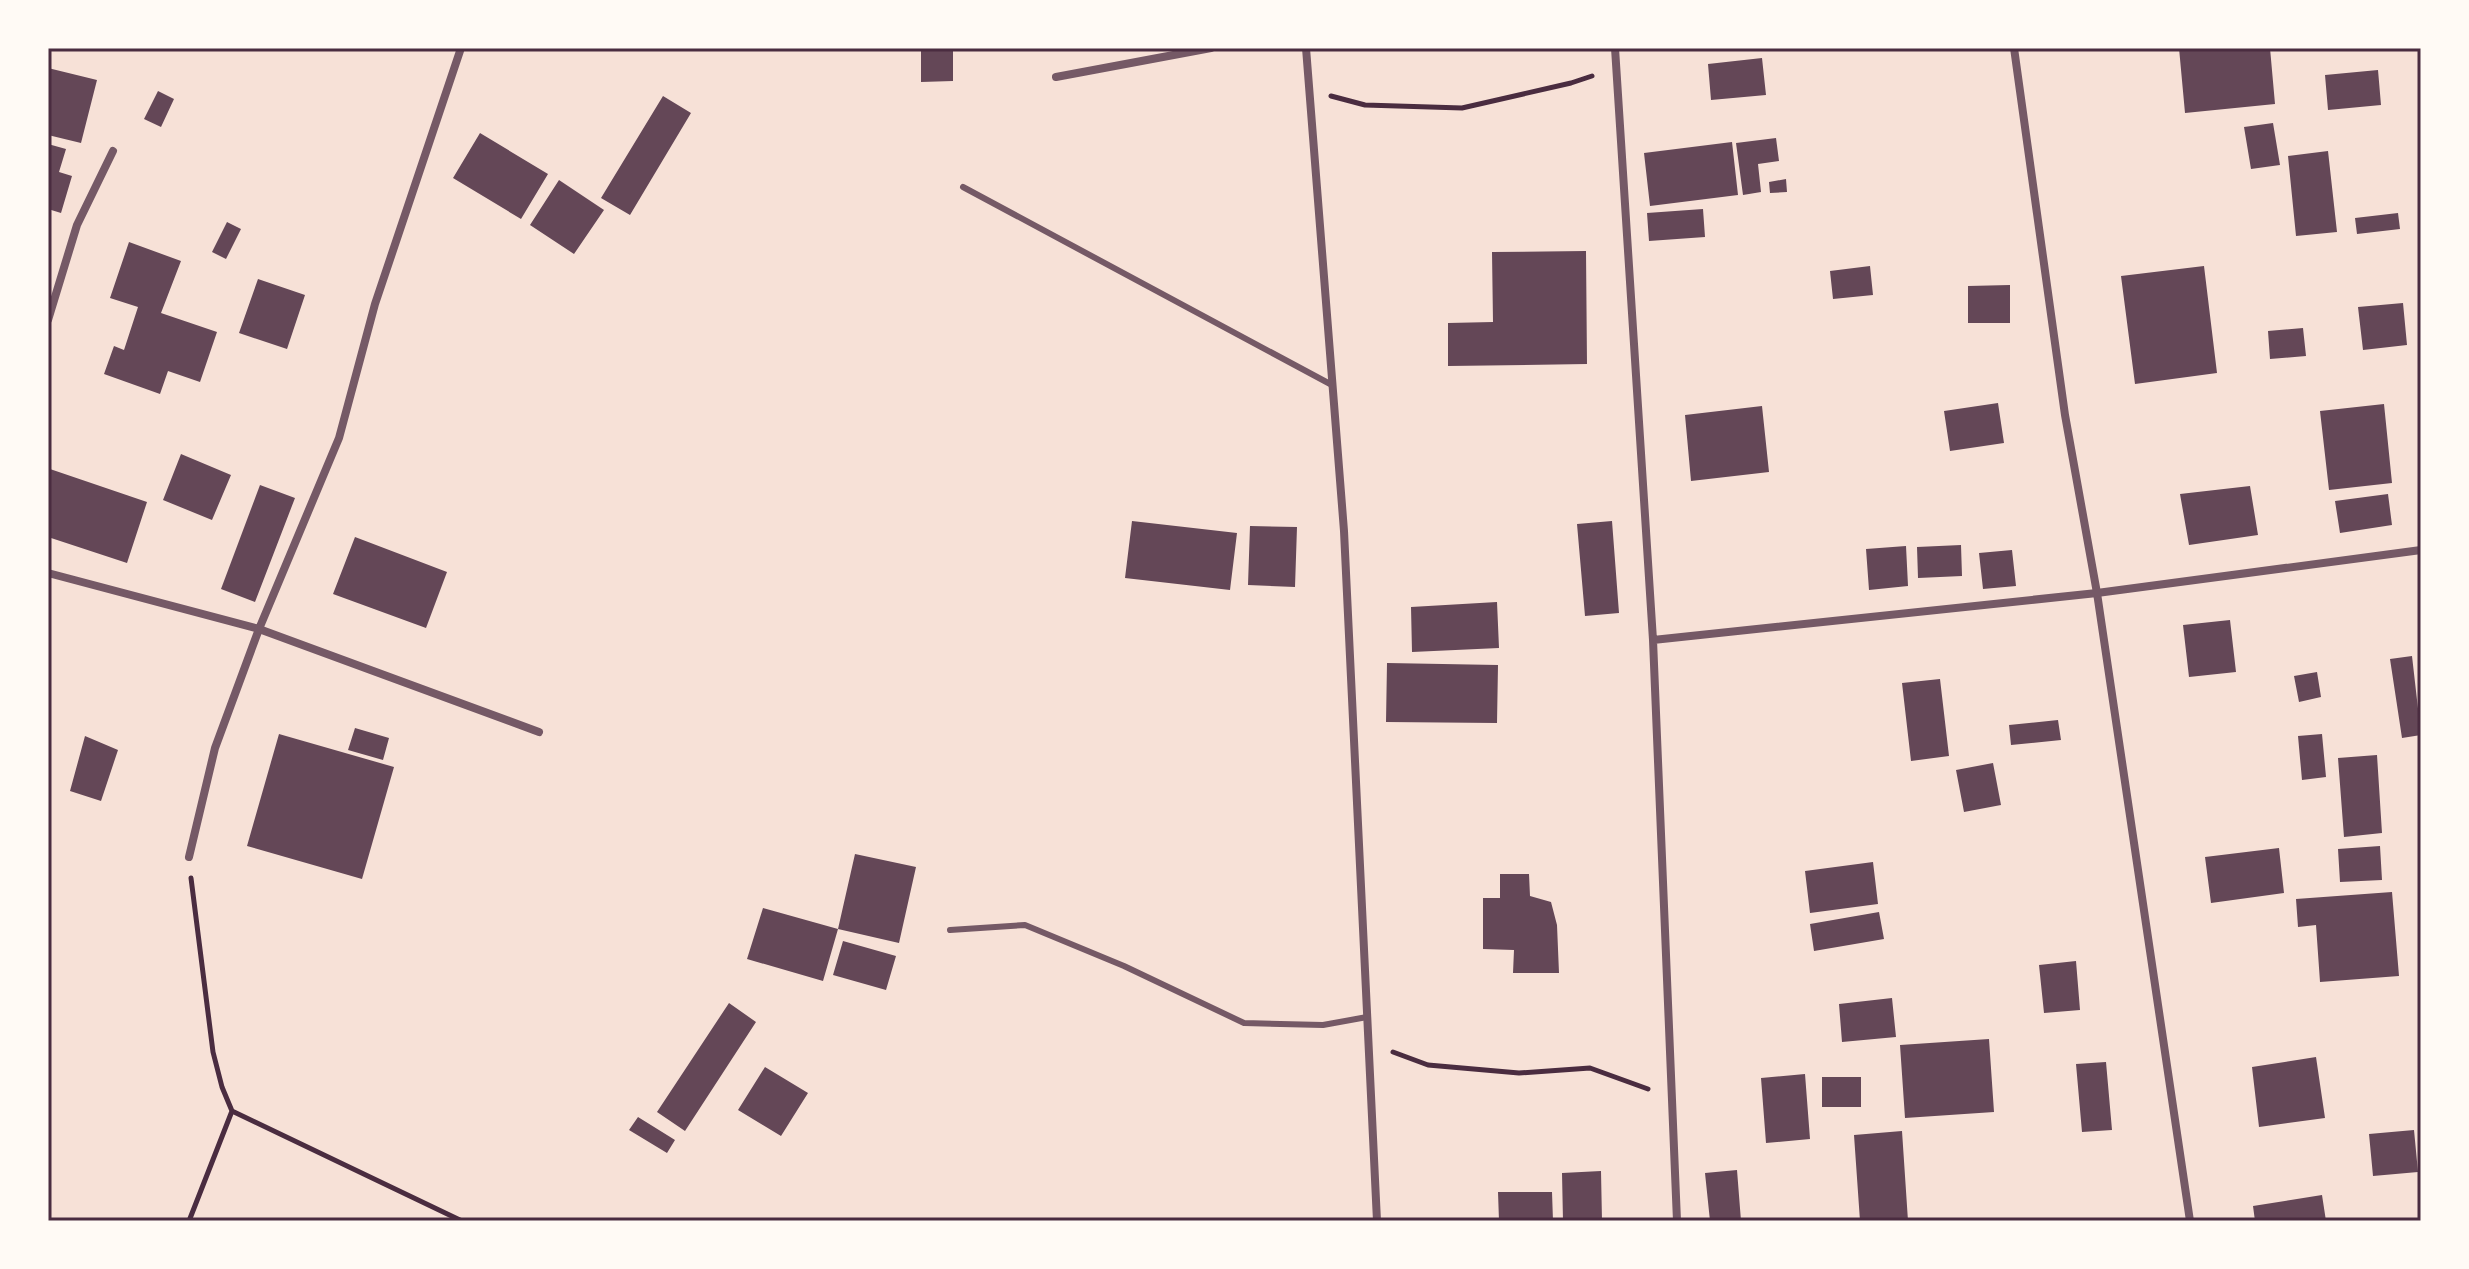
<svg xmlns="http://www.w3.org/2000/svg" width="2469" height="1269" viewBox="0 0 2469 1269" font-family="'Archivo Narrow',sans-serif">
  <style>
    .building { fill: #644757 }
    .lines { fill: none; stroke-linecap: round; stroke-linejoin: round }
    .path { stroke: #4a2c40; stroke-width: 5 }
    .service { stroke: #755966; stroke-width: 6 }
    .minor { stroke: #755966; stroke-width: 8 }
    .neatline { fill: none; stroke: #4a2c40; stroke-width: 3 }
  </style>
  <rect width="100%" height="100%" fill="#f7e1d7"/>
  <path class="building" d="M921,48h32v33l-32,1z
    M2179,48h91l5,56 -90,9z
    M1762,58l4,37 -55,5 -3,-36z
    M48,68l49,12 -16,63 -33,-8z
    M2378,70l3,35 -53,5 -3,-35z
    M158,91l16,8 -13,28 -17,-8z
    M663,96l28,17 -61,102 -29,-17z
    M2273,123l7,42 -29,4 -7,-42z
    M480,133l68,41 -27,45 -68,-41z
    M1776,138l3,23 -21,3 3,28 -18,3 -7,-52z
    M1732,142l6,53 -88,11 -6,-53z
    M48,144l18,5 -7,23 13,4 -11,37 -13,-4z
    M2328,151l9,81 -41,4 -8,-80z
    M1786,179l1,13 -17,1 -1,-11z
    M559,180l45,30 -30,44 -44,-29z
    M1703,209l2,28 -56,4 -2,-28z
    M2398,213l2,16 -43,5 -2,-16z
    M227,222l14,7 -15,30 -14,-7z
    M129,242l52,19 -20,52 56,19 -17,50 -32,-11 -8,23 -56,-20 10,-28 10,4 14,-43 -28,-9z
    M1586,251l1,113 -139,2v-43l45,-1 -1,-70z
    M1870,266l3,29 -40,4 -3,-28z
    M2204,266l13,107 -82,11 -14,-108z
    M258,279l47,16 -18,54 -48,-16z
    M2010,285v38h-42v-37z
    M2403,303l4,42 -44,5 -5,-43z
    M2303,328l3,28 -36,3 -2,-28z
    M1998,403l6,40 -54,8 -6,-40z
    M2384,404l8,79 -63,7 -9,-79z
    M1762,406l7,66 -78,9 -6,-66z
    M181,454l50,21 -19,45 -49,-20z
    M50,469l97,33 -20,61 -79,-26z
    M260,485l35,13 -40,104 -34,-13z
    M2250,486l8,49 -69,10 -9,-51z
    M2388,494l4,31 -52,8 -5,-32z
    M1132,521l105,12 -7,57 -105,-12z
    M1612,521l7,92 -34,3 -8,-92z
    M1250,526l47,1 -2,60 -47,-2z
    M355,537l92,35 -21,56 -93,-34z
    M1961,545l1,31 -44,2 -1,-31z
    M1906,546l2,40 -39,4 -3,-41z
    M2012,550l4,36 -33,3 -4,-36z
    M1497,602l2,46 -87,4 -1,-45z
    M2230,620l6,52 -47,5 -6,-52z
    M2412,656l9,79 -19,3 -12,-79z
    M1387,663l111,2 -1,58 -111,-1z
    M2317,672l4,25 -22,5 -5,-26z
    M1940,679l9,77 -38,5 -9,-78z
    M2058,720l3,20 -50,5 -2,-20z
    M355,728l34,10 -6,22 -35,-10z
    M279,734l115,33 -32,112 -115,-33z
    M2322,734l4,43 -24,3 -4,-44z
    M85,736l33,14 -17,51 -31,-10z
    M2377,755l5,78 -38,4 -6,-79z
    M1993,763l8,42 -37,7 -8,-42z
    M2380,846l2,34 -42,2 -2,-33z
    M2279,848l5,45 -73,10 -6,-46z
    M855,854l61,13 -17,76 -61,-14z
    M1873,862l5,42 -68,9 -5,-42z
    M1500,874h29l1,22 21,6 6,23 2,48h-46l1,-23 -31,-1v-51h17z
    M2392,892l7,84 -79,6 -4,-57 -18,2 -2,-28z
    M763,908l75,21 -15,52 -76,-22z
    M1879,912l5,27 -70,12 -4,-27z
    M843,941l53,15 -10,34 -53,-15z
    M2076,961l4,49 -36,3 -5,-48z
    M1892,998l4,39 -54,5 -3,-38z
    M729,1003l27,19 -71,109 -28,-19z
    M1989,1039l5,73 -89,6 -5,-73z
    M2316,1057l9,61 -66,9 -7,-60z
    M2106,1062l6,68 -30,2 -6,-68z
    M765,1067l43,26 -27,43 -43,-26z
    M1805,1074l5,65 -44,4 -5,-65z
    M1822,1077h39v30h-39z
    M638,1117l37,23 -8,13 -38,-23z
    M2414,1130l4,42 -45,4 -4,-42z
    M1902,1131l6,90h-48l-6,-86z
    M1737,1170l4,51h-31l-5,-48z
    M1601,1171l1,50h-39l-1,-48z
    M1498,1192h54l1,29h-54z
    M2322,1195l4,26h-71l-2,-15z"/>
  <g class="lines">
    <path class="path" d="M1331,96l34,9 97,3 109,-25 21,-7
      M191,878l22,174 9,35 10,24 230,110
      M1393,1052l35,13 91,8 71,-5 58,21
      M189,1221l43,-110"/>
    <path class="service" d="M963,187l369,198
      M950,930l75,-5 99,41 120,57 79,2 44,-8"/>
    <path class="minor" d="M1306,48l38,483 33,690
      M1615,48l38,592 24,581
      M2014,48l51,367 32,178 93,628
      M1056,77l155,-29
      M48,320l29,-95 36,-74
      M48,573l211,56 280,103
      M1653,640l444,-47 324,-43
      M189,857l26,-109 44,-119 80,-191 36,-134 86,-256"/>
  </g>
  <rect width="2469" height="1269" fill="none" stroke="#fffaf5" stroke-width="100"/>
  <rect x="50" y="50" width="2369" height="1169" class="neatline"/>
</svg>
